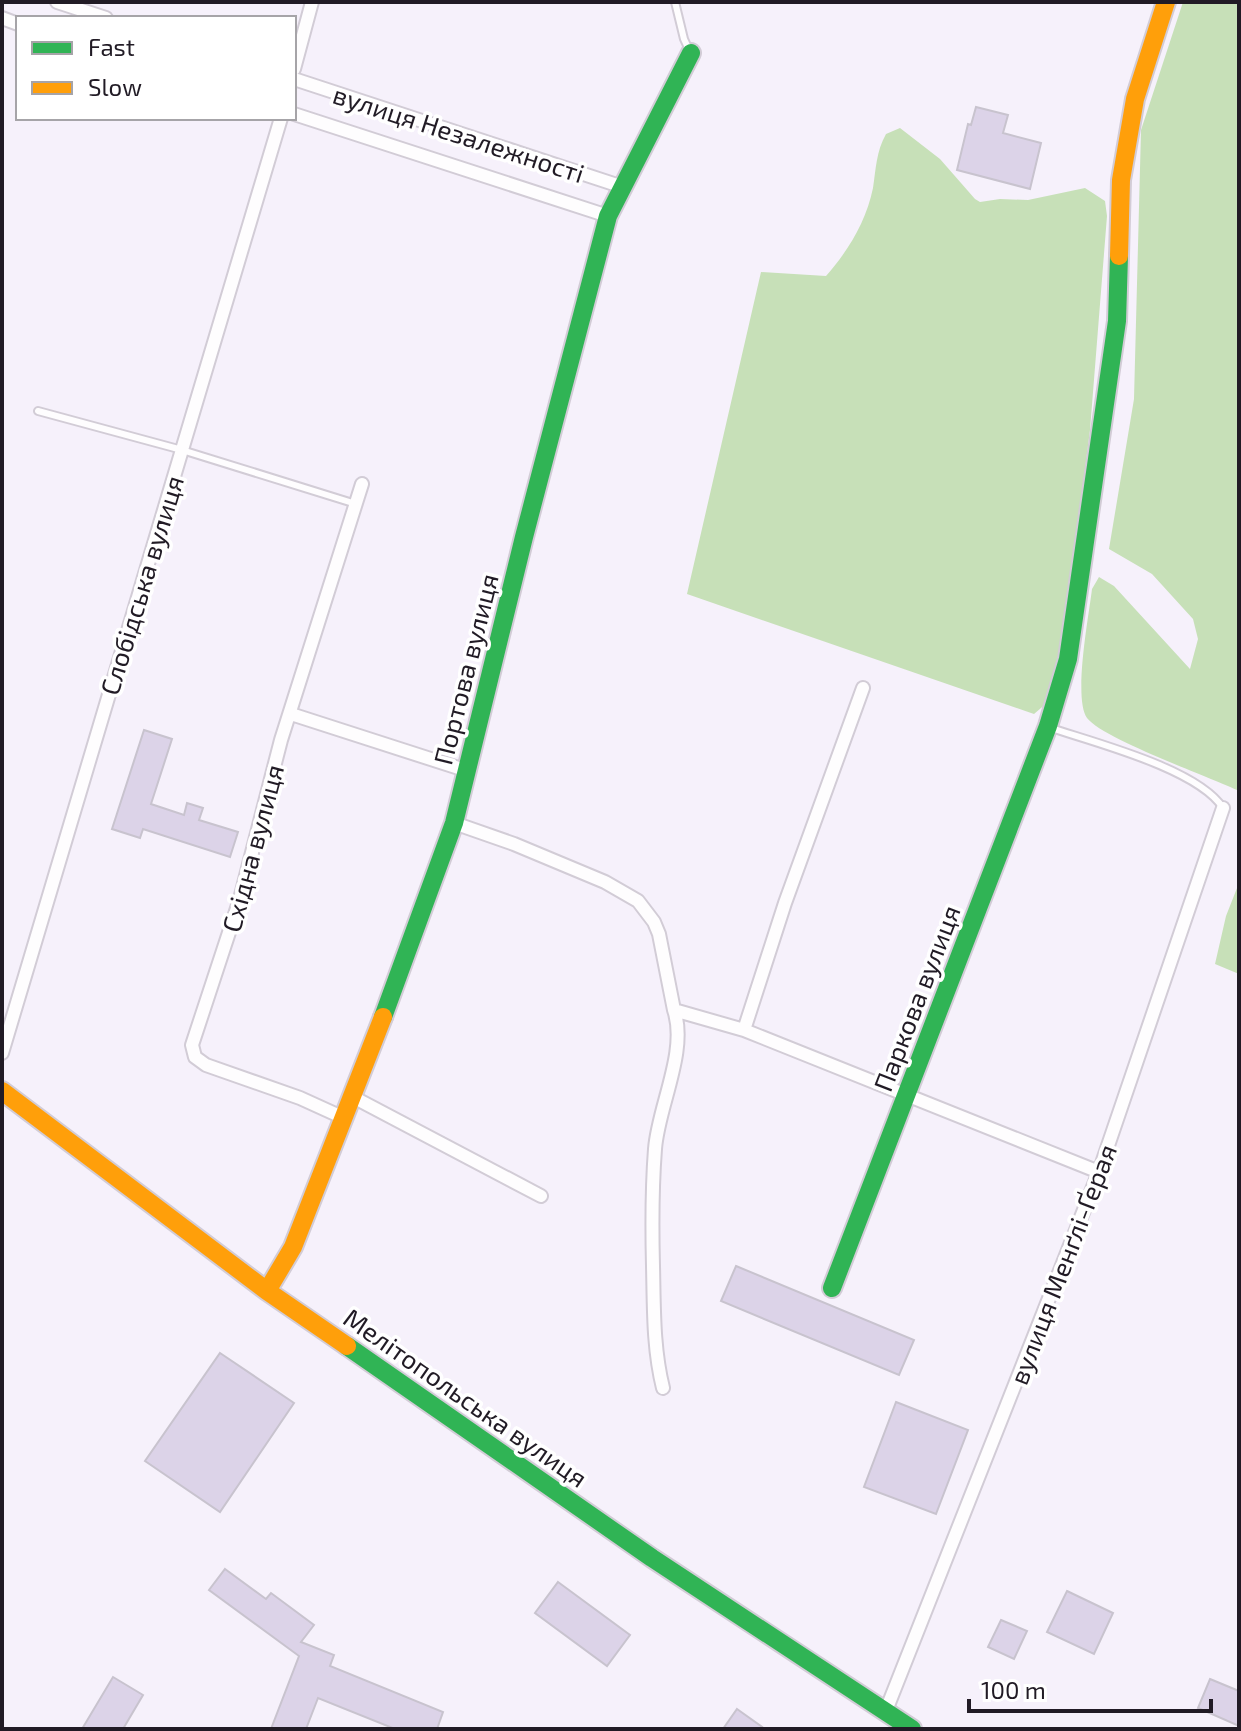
<svg xmlns="http://www.w3.org/2000/svg" width="1241" height="1731" viewBox="0 0 1241 1731" font-family="'Exo 2',sans-serif">
  <style>
    .forest { fill: #c7e0b8 }
    .building { fill: #dcd3e8; stroke: #c8c3ce; stroke-width: 2 }
    .lines { fill: none; stroke-linecap: round; stroke-linejoin: round }
    .lane-casing { stroke: #d2ccd6; stroke-width: 10 }
    .street-casing { stroke: #d2ccd6; stroke-width: 16 }
    .fast-casing { stroke: #d2ccd6; stroke-width: 22 }
    .slow-casing { stroke: #d2ccd6; stroke-width: 22 }
    .lane { stroke: #fefdfe; stroke-width: 6 }
    .street { stroke: #fefdfe; stroke-width: 12 }
    .fast { stroke: #30b455; stroke-width: 18 }
    .slow { stroke: #ff9f0a; stroke-width: 18 }
    .labels { text-anchor: middle; dominant-baseline: central; stroke-width: 7; stroke-linejoin: round; paint-order: stroke }
    .street-label { font-size: 26px; fill: #211b25; stroke: #fff }
  </style>
  <rect width="100%" height="100%" fill="#f6f1fb"/>
  <path class="forest" d="M1183,2h56v789c-29,-14 -136,-52 -152,-73 -14,-20 2,-103 5,-129l7,-12 15,9 76,83 8,-30 -5,-20 -41,-45 -43,-25 25,-150 7,-269z
    M900,128l40,31 35,40 5,3 20,-3 28,1 57,-12 20,13 2,15 -17,214 -25,195 -17,77 -14,12 -347,-120 74,-322 65,4c22,-25 40,-54 47,-88 3,-19 3,-36 13,-54z
    M1239,883v91l-24,-10 11,-48z"/>
  <path class="building" d="M976,107l32,8 -5,18 38,10 -11,46 -73,-19 11,-46 3,1z
    M144,730l28,9 -21,65 33,11 3,-12 16,5 -4,12 39,12 -8,25 -87,-28 -3,9 -28,-9z
    M736,1266l178,74 -15,35 -178,-74z
    M220,1353l74,50 -74,109 -75,-51z
    M896,1402l72,28 -32,84 -72,-27z
    M225,1569l41,30 5,-6 43,32 -13,17 33,13 -4,11 113,46 -6,17h-42l-77,-31 -12,31h-35l28,-73 -90,-66z
    M558,1582l72,53 -23,31 -72,-53z
    M1067,1591l46,22 -19,41 -47,-22z
    M1001,1620l26,11 -13,28 -26,-12z
    M113,1677l30,18 -20,34h-41z
    M1210,1679l29,12v35l-41,-18z
    M737,1709l28,20h-42z"/>
  <g class="lines">
    <g class="lane-casing">
      <path id="lane" d="M675,2l9,37 6,13
        M38,411l144,39 174,54
        M1051,728c45,15 147,41 172,80"/>
    </g>
    <g class="street-casing">
      <path id="street" d="M57,2l49,16
        M2,18l16,6
        M294,69l18,-67
        M294,79l329,108
        M294,114l314,102
        M291,714l177,57
        M454,823l60,21 91,38 33,19 16,21 5,12 15,76 70,20 355,142
        M744,1030l41,-127 78,-215
        M2,1053l279,-935
        M353,1097l188,99
        M344,1118l-44,-20 -94,-33 -11,-8 -3,-12 48,-146 41,-159 81,-256
        M663,1388c-10,-40 -9,-81 -10,-122 -1,-39 -1,-78 2,-117 3,-42 33,-98 19,-139
        M885,1713l214,-541 124,-364"/>
    </g>
    <g class="fast-casing">
      <path id="fast" d="M383,1017l71,-194 70,-286 84,-321 83,-163
        M832,1288l216,-562 20,-67 49,-338 2,-65
        M347,1346l305,212 260,171"/>
    </g>
    <g class="slow-casing">
      <path id="slow" d="M1119,256l2,-76 14,-81 31,-97
        M2,1091l265,200 80,55
        M267,1291l26,-44 90,-230"/>
    </g>
    <use href="#lane" class="lane"/>
    <use href="#street" class="street"/>
    <use href="#fast" class="fast"/>
    <use href="#slow" class="slow"/>
  </g>
  <g class="labels">
    <g class="street-label">
      <text transform="translate(459 133) rotate(18)">вулиця Незалежності</text>
      <text transform="translate(141 585) rotate(-73)">Слобідська вулиця</text>
      <text transform="translate(465 669) rotate(-76)">Портова вулиця</text>
      <text transform="translate(252 848) rotate(-75)">Східна вулиця</text>
      <text transform="translate(916 998) rotate(-69)">Паркова вулиця</text>
      <text transform="translate(1062 1264) rotate(-69)">вулиця Менґлі-Ґерая</text>
      <text transform="translate(466 1397) rotate(35)">Мелітопольська вулиця</text>
    </g>
  </g>
  <rect width="1241" height="1731" fill="none" stroke="#211b25" stroke-width="8"/>
  <rect x="16" y="16" width="280" height="104" fill="#ffffff" stroke="#a6a4a8" stroke-width="2"/>
  <rect x="32" y="42" width="40" height="12" fill="#30b455" stroke="#a6a4a8" stroke-width="2"/>
  <text x="88" y="56" font-size="24" fill="#211b25">Fast</text>
  <rect x="32" y="82" width="40" height="12" fill="#ff9f0a" stroke="#a6a4a8" stroke-width="2"/>
  <text x="88" y="96" font-size="24" fill="#211b25">Slow</text>
  <path d="M969 1699v12h242v-12" fill="none" stroke="#211b25" stroke-width="4"/>
  <text x="981" y="1699" font-size="24" fill="#211b25" stroke="#ffffff" stroke-width="6" paint-order="stroke">100 m</text>
</svg>
